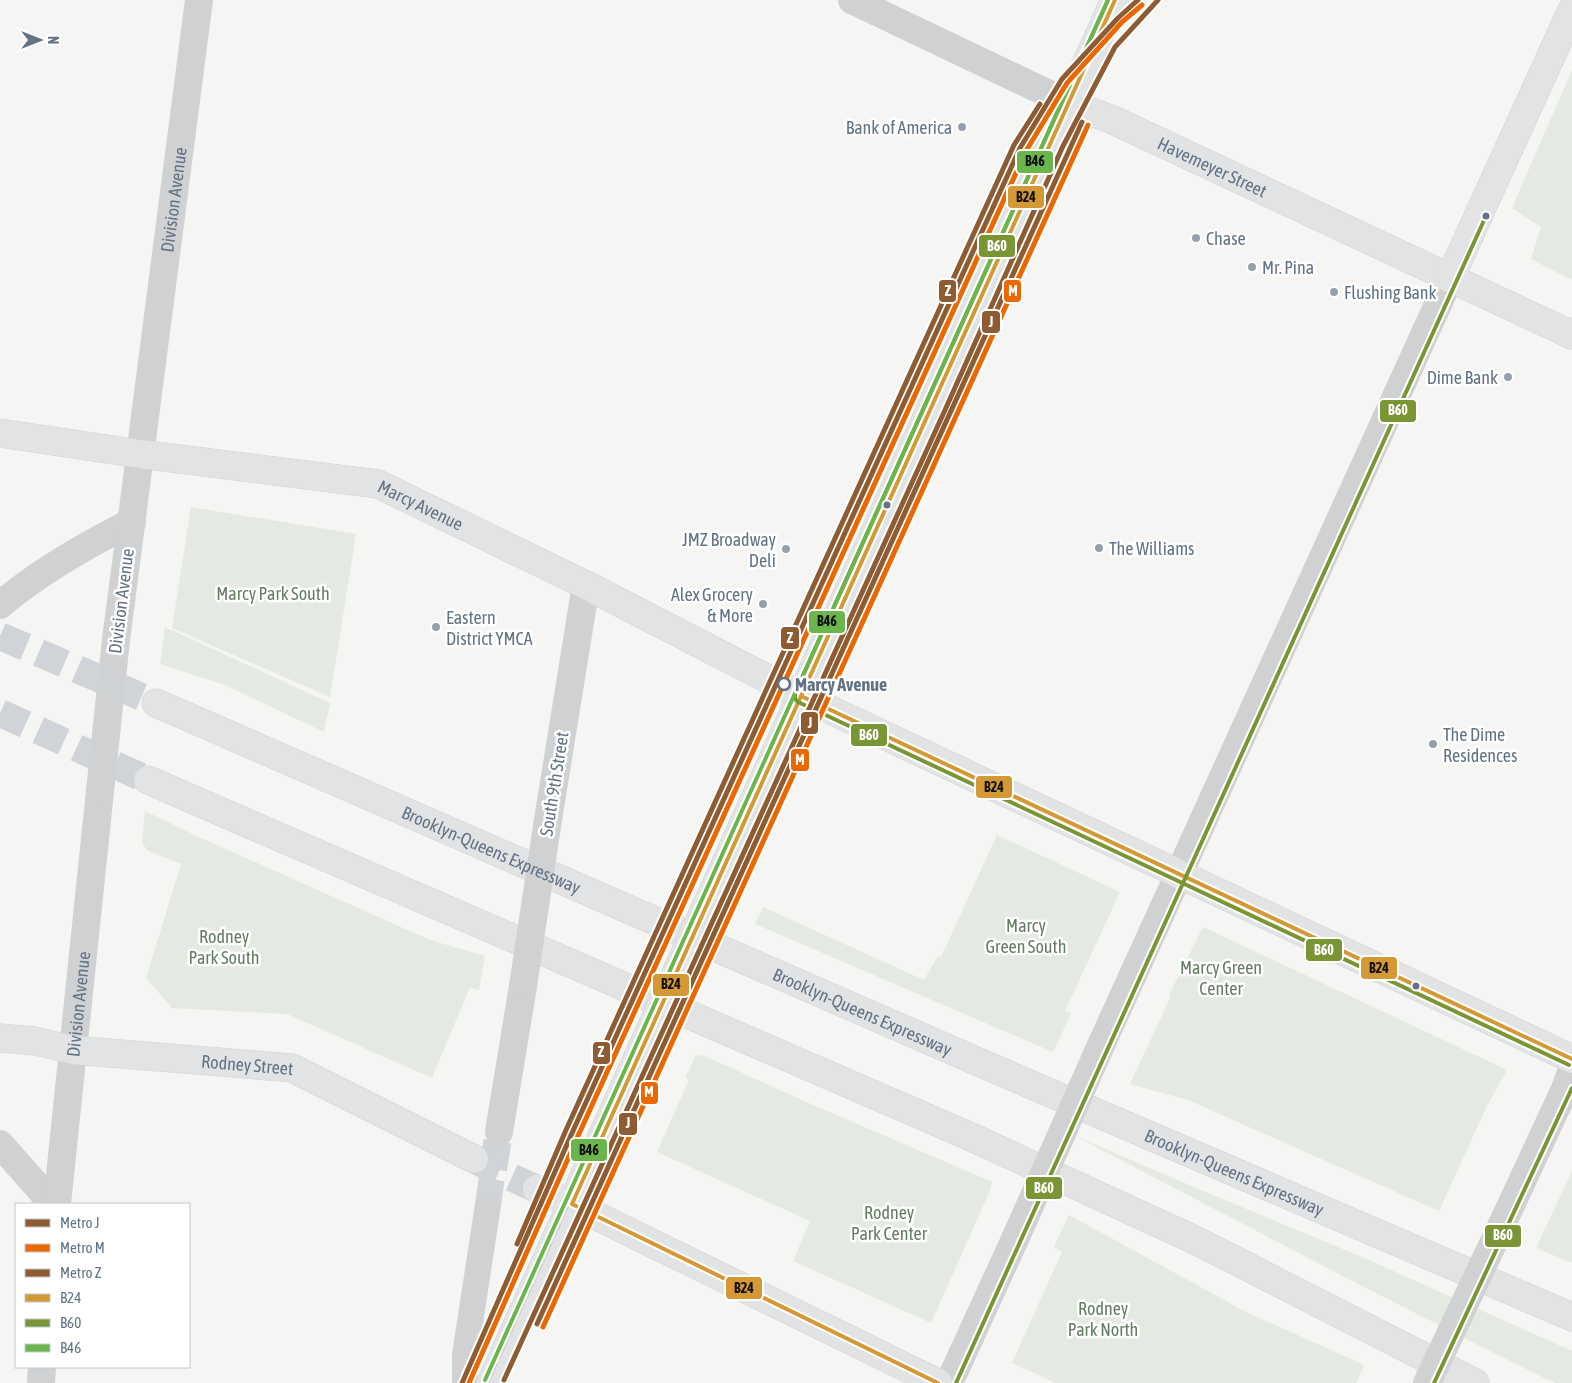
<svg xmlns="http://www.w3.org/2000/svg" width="1572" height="1383" viewBox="0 0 1572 1383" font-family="'Asap Condensed',sans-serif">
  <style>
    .green { fill: #e4e9e1 }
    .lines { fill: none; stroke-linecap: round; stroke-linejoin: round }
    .pedestrian-tunnel { stroke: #d0d4d8; stroke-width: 26; stroke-dasharray: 26 13; stroke-linecap: butt }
    .minor-tunnel { stroke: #d0d4d8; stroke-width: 28; stroke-dasharray: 28 14; stroke-linecap: butt }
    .secondary-tunnel { stroke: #d0d4d8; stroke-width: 28; stroke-dasharray: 28 14; stroke-linecap: butt }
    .motorway-tunnel { stroke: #d0d4d8; stroke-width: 28; stroke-dasharray: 28 14; stroke-linecap: butt }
    .secondary-casing { stroke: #d1d3d4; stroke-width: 29 }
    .primary-casing { stroke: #d1d2d3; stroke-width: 29 }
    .motorway-casing { stroke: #d1d2d2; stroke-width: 29 }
    .pedestrian { stroke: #d0d1d2; stroke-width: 26 }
    .minor { stroke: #d0d1d2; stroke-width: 28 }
    .tertiary { stroke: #d0d1d2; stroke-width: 28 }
    .secondary { stroke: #e2e3e4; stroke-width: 28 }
    .primary { stroke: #e2e3e4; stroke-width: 28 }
    .motorway { stroke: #e2e3e4; stroke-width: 28 }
    .rail-casing { stroke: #c6c7c8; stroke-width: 5.5 }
    .rail { stroke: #fff; stroke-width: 4; stroke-dasharray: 11; stroke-linecap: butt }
    .primary-bridge-casing { stroke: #d1d2d3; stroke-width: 29; stroke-linecap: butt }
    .minor-bridge { stroke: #d0d1d2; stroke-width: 28 }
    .tertiary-bridge { stroke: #d0d1d2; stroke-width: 28 }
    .primary-bridge { stroke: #e2e3e4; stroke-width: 28 }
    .bus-1-casing { stroke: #fff; stroke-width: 8 }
    .bus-2-casing { stroke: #fff; stroke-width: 8 }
    .bus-3-casing { stroke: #fff; stroke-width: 8 }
    .bus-1 { stroke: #d49935; stroke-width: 4 }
    .bus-2 { stroke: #799534; stroke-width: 4 }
    .bus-3 { stroke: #6bb64c; stroke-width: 4 }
    .metro-1-casing { stroke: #fff; stroke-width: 9 }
    .metro-2-casing { stroke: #fff; stroke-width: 9 }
    .metro-3-casing { stroke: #fff; stroke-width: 9 }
    .metro-1 { stroke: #8e5c33; stroke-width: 5 }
    .metro-2 { stroke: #eb6800; stroke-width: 5 }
    .metro-3 { stroke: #8e5c33; stroke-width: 5 }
    .poi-dot { fill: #96a0ac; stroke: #fff; stroke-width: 2 }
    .bus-dot { fill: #637386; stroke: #fff; stroke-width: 2 }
    .stop-dot { fill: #fff; stroke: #637386; stroke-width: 2.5 }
    .labels { text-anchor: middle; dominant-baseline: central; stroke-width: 5; stroke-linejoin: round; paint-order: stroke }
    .poi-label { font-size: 18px; fill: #637386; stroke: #fff; text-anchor: start }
    .street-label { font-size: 18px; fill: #637386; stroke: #fff }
    .park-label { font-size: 18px; fill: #657d62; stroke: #fff }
    .stop-label { font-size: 18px; font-weight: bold; fill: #637386; stroke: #fff; text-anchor: start }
    .line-badge { stroke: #fff; stroke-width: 2 }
    .badge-label { font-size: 14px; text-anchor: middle; font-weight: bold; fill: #fff }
    .pale-badge-label { font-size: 14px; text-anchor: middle; font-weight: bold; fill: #111 }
  </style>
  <rect width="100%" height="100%" fill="#f5f5f3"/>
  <path class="green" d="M1572,70v210l-41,-21 10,-32 -29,-19z
    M191,507l165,27 -26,163 -158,-69z
    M165,627l165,76 -6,29 -99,-47 -65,-21z
    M145,811l54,26 231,103 55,16 -6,34 -9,-3 -38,91 -145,-64 -115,-6 -26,-30 35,-114 -33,-13 -6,-8z
    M997,835l123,57 -55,119 6,3 -18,38 -298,-128 8,-17 161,73 14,-24 3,1z
    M1203,927l304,143 -21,38 -47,103 -251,-111 -58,-16 41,-88 -2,-1z
    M700,1054l111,50 181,78 -1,3 1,1 -61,137 -138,-62 17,-40 -153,-69 32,-72 -4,-2 11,-23 3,1z
    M1073,1135l135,58 154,64 210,94v32h-17l-57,-28 -140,-71z
    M1572,1171v92l-36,-15z
    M1069,1215l177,97 116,52 2,2 -8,17h-300l-44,-20 50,-111 -8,-5z"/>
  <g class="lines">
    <path class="pedestrian-tunnel" d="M488,1205l5,-36"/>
    <path class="minor-tunnel" d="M493,1169l6,-37"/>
    <path class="secondary-tunnel" d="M474,1159l19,10 44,20"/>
    <path class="motorway-tunnel" d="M0,636l156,67
      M0,713l148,67"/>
    <g class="secondary-casing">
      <g id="secondary">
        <path id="s3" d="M0,433l140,21 238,30 208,101 215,111 771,363"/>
        <path id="s4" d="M0,1038l35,3 38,9 219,18 182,91"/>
        <path d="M537,1189l35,15 366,179"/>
      </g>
    </g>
    <g class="primary-casing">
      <g id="primary">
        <path id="s5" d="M1068,103l45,17 459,215"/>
        <path d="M725,865l390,-865"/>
        <path d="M491,1383l137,-304"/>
      </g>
    </g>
    <g class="motorway-casing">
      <g id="motorway">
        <path d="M1450,278l122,-268"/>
        <path id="s6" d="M156,703l841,367 575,247"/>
        <path d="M148,780l821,356 228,105 278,142"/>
      </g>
    </g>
    <path class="pedestrian" d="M465,1383v-28l23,-150"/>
    <path class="minor" d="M852,0l216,103
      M0,605c39,-33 86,-60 132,-83
      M547,826l39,-241
      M1102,1043l348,-765
      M499,1132l24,-146
      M0,1144l53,60
      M1499,1231l66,-142 7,-20
      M949,1383l66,-144"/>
    <g class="tertiary">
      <path id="s1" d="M116,640l83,-640"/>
      <path id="s2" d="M57,1204l43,-413"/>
      <path d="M41,1383l1,-16"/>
    </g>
    <use href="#secondary" class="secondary"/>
    <use href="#primary" class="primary"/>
    <use href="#motorway" class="motorway"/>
    <g class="rail-casing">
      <path id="rail" d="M486,1383l490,-1081"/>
    </g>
    <use href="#rail" class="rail"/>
    <g class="primary-bridge-casing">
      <path id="primary-bridge" d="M628,1079l97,-214"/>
    </g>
    <path class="minor-bridge" d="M523,986l24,-160
      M1015,1239l87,-196
      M1427,1383l72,-152"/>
    <path class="tertiary-bridge" d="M100,791l16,-151"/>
    <use href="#primary-bridge" class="primary-bridge"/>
    <g class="bus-1-casing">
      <path id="bus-1" d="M801,696l771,363
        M938,1383l-366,-179 543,-1204"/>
    </g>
    <g class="bus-2-casing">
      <path id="bus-2" d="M1108,0l-313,693v6l3,3 771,363
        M956,1383l530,-1167
        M1434,1383l138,-295"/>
    </g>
    <g class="bus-3-casing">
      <path id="bus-3" d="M485,1380l623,-1380"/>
    </g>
    <use href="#bus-1" class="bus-1"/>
    <use href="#bus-2" class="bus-2"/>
    <use href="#bus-3" class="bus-3"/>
    <g class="metro-1-casing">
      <path id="metro-1" d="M537,1324l545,-1202
        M462,1383l110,-250 448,-985 42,-69 56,-61 20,-18"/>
    </g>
    <g class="metro-2-casing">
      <path id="metro-2" d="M543,1327l545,-1202
        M469,1383l109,-247 448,-985 41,-68 55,-61 20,-17"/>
    </g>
    <g class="metro-3-casing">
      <path id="metro-3" d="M517,1244l49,-114 448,-985 26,-41
        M504,1380l441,-970 118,-264 52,-99 43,-47"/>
    </g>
    <use href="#metro-1" class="metro-1"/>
    <use href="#metro-2" class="metro-2"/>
    <use href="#metro-3" class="metro-3"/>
  </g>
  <g class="poi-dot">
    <circle cx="962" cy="127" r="5"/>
    <circle cx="1196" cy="238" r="5"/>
    <circle cx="1252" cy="267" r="5"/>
    <circle cx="1334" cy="292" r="5"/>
    <circle cx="1508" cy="377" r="5"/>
    <circle cx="1099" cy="548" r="5"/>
    <circle cx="786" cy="549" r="5"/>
    <circle cx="763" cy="604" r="5"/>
    <circle cx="436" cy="627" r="5"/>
    <circle cx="1433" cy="744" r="5"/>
  </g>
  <g class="bus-dot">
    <circle cx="1486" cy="216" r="4.5"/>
    <circle cx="887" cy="505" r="4.5"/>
    <circle cx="1416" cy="986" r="4.5"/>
  </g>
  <circle class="stop-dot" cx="784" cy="684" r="6"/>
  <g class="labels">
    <g class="poi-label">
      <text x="952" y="127" text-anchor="end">Bank of America</text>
      <text x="1206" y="238">Chase</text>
      <text x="1262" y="267">Mr. Pina</text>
      <text x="1344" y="292">Flushing Bank</text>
      <text x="1498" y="377" text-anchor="end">Dime Bank</text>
      <text x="776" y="539" text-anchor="end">JMZ Broadway<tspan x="776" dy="21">Deli</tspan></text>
      <text x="1109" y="548">The Williams</text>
      <text x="753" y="594" text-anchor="end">Alex Grocery<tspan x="753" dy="21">&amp; More</tspan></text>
      <text x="446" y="617">Eastern<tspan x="446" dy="21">District YMCA</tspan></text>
      <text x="1443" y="734">The Dime<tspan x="1443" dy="21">Residences</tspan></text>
    </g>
    <g class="street-label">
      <text stroke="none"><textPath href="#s5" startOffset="158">Havemeyer Street</textPath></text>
      <text stroke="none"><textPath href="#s1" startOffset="444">Division Avenue</textPath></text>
      <text stroke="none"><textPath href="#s3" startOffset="429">Marcy Avenue</textPath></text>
      <text transform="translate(121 601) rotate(-83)">Division Avenue</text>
      <text transform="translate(554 784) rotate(-81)">South 9th Street</text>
      <text stroke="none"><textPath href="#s6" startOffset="366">Brooklyn-Queens Expressway</textPath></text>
      <text stroke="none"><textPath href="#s2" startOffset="201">Division Avenue</textPath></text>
      <text stroke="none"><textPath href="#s6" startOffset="771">Brooklyn-Queens Expressway</textPath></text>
      <text stroke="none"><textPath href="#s4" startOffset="249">Rodney Street</textPath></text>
      <text stroke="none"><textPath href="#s6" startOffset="1176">Brooklyn-Queens Expressway</textPath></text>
    </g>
    <g class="park-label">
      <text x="273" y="593">Marcy Park South</text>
      <text x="1026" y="925">Marcy<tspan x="1026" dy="21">Green South</tspan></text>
      <text x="224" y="936">Rodney<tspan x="224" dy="21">Park South</tspan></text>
      <text x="1221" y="967">Marcy Green<tspan x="1221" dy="21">Center</tspan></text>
      <text x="889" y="1212">Rodney<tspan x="889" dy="21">Park Center</tspan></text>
      <text x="1103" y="1308">Rodney<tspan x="1103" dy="21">Park North</tspan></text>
    </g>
    <g class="stop-label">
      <text x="795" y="684">Marcy Avenue</text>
    </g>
  </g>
  <g class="line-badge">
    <rect x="1016" y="150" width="38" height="24" rx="5" fill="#6bb64c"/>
    <rect x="1007" y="185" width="38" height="24" rx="5" fill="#d49935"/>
    <rect x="978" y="234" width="38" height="24" rx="5" fill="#799534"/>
    <rect x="938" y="279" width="19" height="24" rx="5" fill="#8e5c33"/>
    <rect x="1003" y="279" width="19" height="24" rx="5" fill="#eb6800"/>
    <rect x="981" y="310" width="20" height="24" rx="5" fill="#8e5c33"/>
    <rect x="1379" y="399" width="38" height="24" rx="5" fill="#799534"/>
    <rect x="808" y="610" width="38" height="24" rx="5" fill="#6bb64c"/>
    <rect x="780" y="626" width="20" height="24" rx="5" fill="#8e5c33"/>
    <rect x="800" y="711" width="19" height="24" rx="5" fill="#8e5c33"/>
    <rect x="850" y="723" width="38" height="24" rx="5" fill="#799534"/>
    <rect x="790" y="748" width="20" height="24" rx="5" fill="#eb6800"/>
    <rect x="975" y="775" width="38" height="24" rx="5" fill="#d49935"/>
    <rect x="1305" y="938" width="38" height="24" rx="5" fill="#799534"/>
    <rect x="1360" y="956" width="38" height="24" rx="5" fill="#d49935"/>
    <rect x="652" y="973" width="38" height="24" rx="5" fill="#d49935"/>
    <rect x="592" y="1041" width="19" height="24" rx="5" fill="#8e5c33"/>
    <rect x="640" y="1081" width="19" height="24" rx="5" fill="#eb6800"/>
    <rect x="618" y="1112" width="20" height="24" rx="5" fill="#8e5c33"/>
    <rect x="570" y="1138" width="38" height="24" rx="5" fill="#6bb64c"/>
    <rect x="1025" y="1176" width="38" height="24" rx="5" fill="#799534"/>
    <rect x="1484" y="1224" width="38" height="24" rx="5" fill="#799534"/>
    <rect x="725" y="1276" width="38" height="24" rx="5" fill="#d49935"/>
  </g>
  <g class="badge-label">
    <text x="997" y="251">B60</text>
    <text x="948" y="296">Z</text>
    <text x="1013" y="296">M</text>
    <text x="991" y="327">J</text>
    <text x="1398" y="415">B60</text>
    <text x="790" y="643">Z</text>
    <text x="810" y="728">J</text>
    <text x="869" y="740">B60</text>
    <text x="800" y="765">M</text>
    <text x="1324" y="955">B60</text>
    <text x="601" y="1057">Z</text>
    <text x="649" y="1097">M</text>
    <text x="628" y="1128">J</text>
    <text x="1044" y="1193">B60</text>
    <text x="1503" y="1240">B60</text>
  </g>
  <g class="pale-badge-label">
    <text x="1035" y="166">B46</text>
    <text x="1026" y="202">B24</text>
    <text x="827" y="626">B46</text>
    <text x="994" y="792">B24</text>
    <text x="1379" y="973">B24</text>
    <text x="671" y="989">B24</text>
    <text x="589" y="1155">B46</text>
    <text x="744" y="1293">B24</text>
  </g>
  <rect x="15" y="1203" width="175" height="165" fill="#ffffff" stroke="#c1c7cf"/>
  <rect x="25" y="1219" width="25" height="8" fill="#8e5c33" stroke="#c1c7cf"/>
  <text x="60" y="1228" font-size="15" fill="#637386">Metro J</text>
  <rect x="25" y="1244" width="25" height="8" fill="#eb6800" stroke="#c1c7cf"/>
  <text x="60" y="1253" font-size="15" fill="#637386">Metro M</text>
  <rect x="25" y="1269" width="25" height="8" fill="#8e5c33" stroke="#c1c7cf"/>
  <text x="60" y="1278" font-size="15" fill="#637386">Metro Z</text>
  <rect x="25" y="1294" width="25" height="8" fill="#d49935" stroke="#c1c7cf"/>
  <text x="60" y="1303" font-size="15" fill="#637386">B24</text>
  <rect x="25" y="1319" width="25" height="8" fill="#799534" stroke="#c1c7cf"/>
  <text x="60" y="1328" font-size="15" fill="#637386">B60</text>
  <rect x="25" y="1344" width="25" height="8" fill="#6bb64c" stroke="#c1c7cf"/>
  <text x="60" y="1353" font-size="15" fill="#637386">B46</text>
  <g transform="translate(40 40) rotate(90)" stroke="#ffffff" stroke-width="4" paint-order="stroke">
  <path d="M0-4L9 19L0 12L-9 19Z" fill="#637386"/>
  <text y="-8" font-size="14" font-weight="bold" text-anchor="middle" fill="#637386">N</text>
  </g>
</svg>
